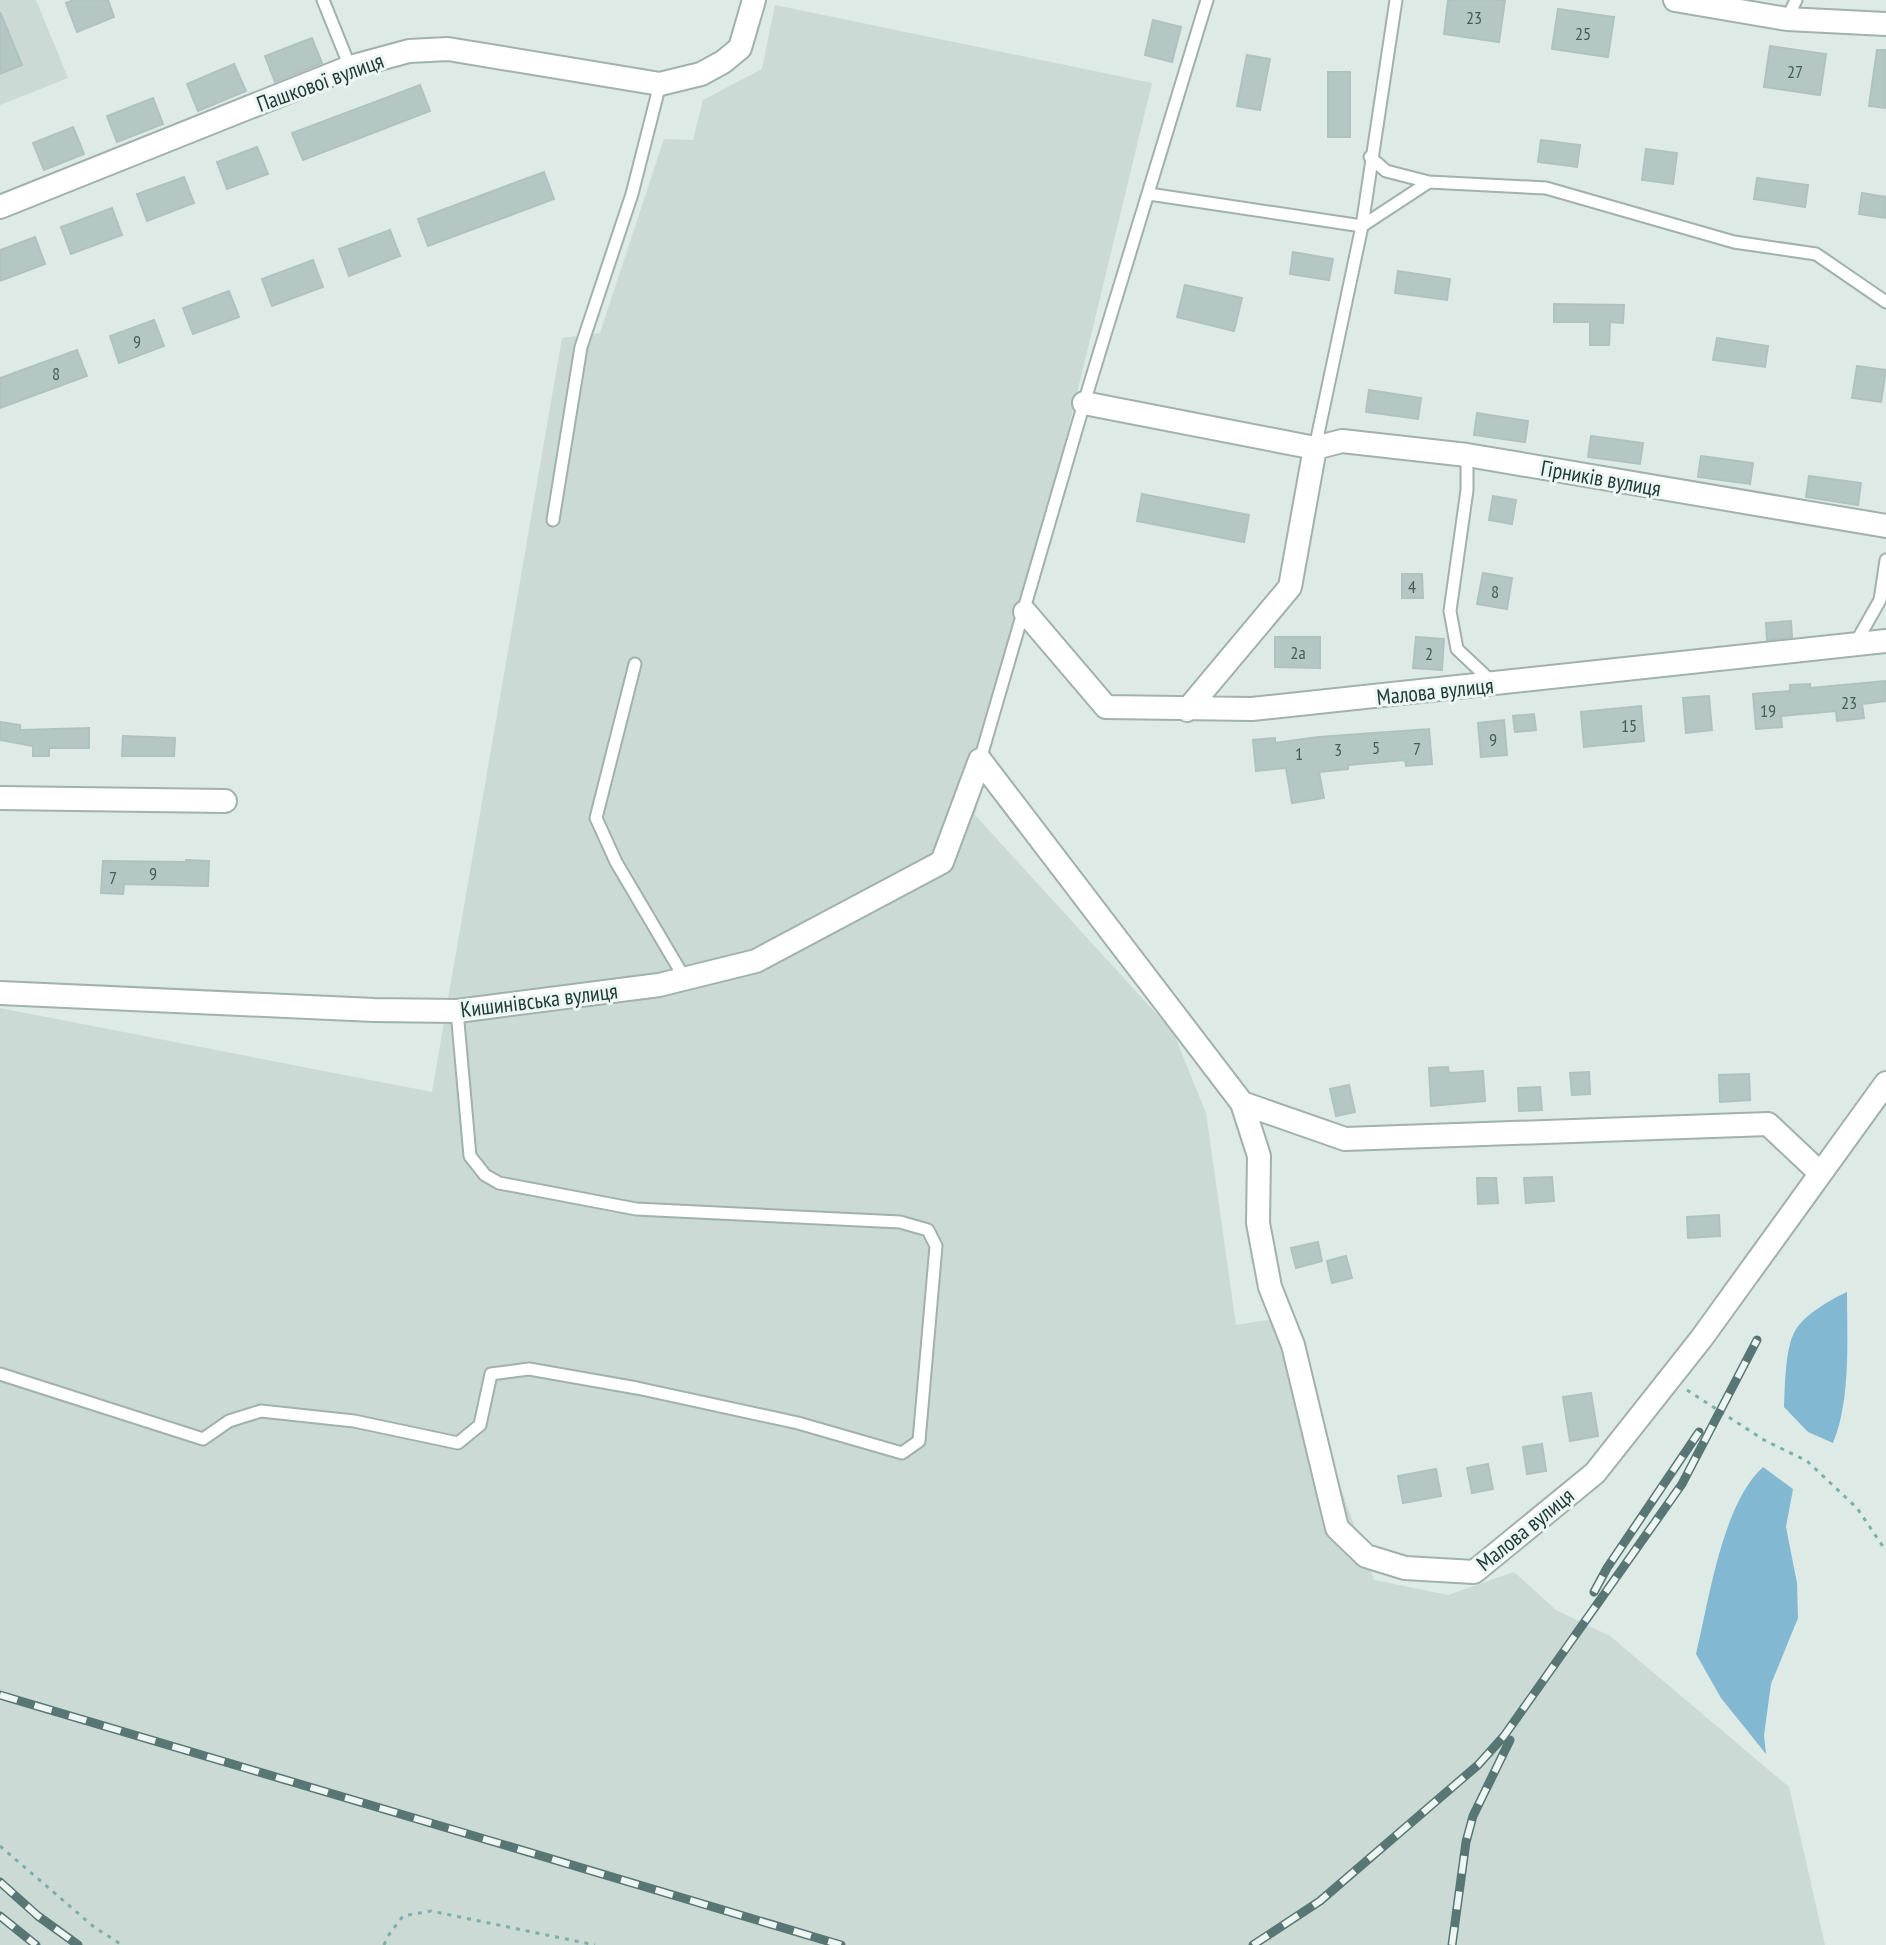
<svg xmlns="http://www.w3.org/2000/svg" width="1886" height="1945" viewBox="0 0 1886 1945" font-family="'PT Sans Narrow',sans-serif">
  <style>
    .built { fill: #cbdad5 }
    .water { fill: #82b8d2 }
    .building { fill: #b5c7c3; stroke: #afc3be; stroke-width: 2 }
    .lines { fill: none; stroke-linecap: round; stroke-linejoin: round }
    .lane-casing { stroke: #a0b1ae; stroke-width: 15 }
    .street-casing { stroke: #a0b1ae; stroke-width: 26 }
    .path { stroke: #7cafa7; stroke-width: 3; stroke-dasharray: 4 6; stroke-linecap: butt }
    .lane { stroke: #fff; stroke-width: 11 }
    .street { stroke: #fff; stroke-width: 22 }
    .rail-casing { stroke: #587673; stroke-width: 9 }
    .rail { stroke: #edf6f3; stroke-width: 6; stroke-dasharray: 18; stroke-linecap: butt }
    .labels { text-anchor: middle; dominant-baseline: central; stroke-width: 6; stroke-linejoin: round; paint-order: stroke }
    .number-label { font-size: 18px; fill: #445c5a }
    .street-label { font-size: 22px; fill: #1e3937; stroke: #edf6f3 }
  </style>
  <rect width="100%" height="100%" fill="#ddeae6"/>
  <path class="built" d="M0,0h36l32,78 -68,27z
    M775,5l377,78 -177,732 198,217 33,81 30,212 43,-7 95,262 74,15 66,-23 42,38 54,26 179,151 36,158h-1825v-937l432,84 130,-754 38,-5 64,-194 29,1 10,-40 59,-31z"/>
  <path class="water" d="M1847,1292c0,46 4,108 -14,151l-25,-11 -24,-25c1,-20 1,-59 11,-76 10,-17 35,-31 52,-39z
    M1763,1467l30,22 -7,38 11,56 1,35 -27,66 -7,51 2,19 -45,-56 -25,-44c13,-53 26,-150 67,-187z"/>
  <path class="building" d="M74,0h34l6,17 -37,15 -11,-29z
    M1448,0h57l-6,42 -55,-8z
    M1558,9l56,8 -6,40 -56,-8z
    M0,12l22,53 -22,9z
    M1153,20l28,7 -9,35 -27,-7z
    M312,38l10,25 -47,19 -10,-26z
    M1770,46l56,8 -6,41 -56,-8z
    M1877,50h9v58l-17,-2z
    M1247,55l23,4 -10,51 -23,-4z
    M234,64l12,27 -48,20 -11,-27z
    M1328,72h22v65h-22z
    M420,85l10,26 -127,49 -11,-27z
    M153,98l10,26 -46,18 -10,-26z
    M73,127l11,27 -40,16 -11,-27z
    M1541,140l39,5 -3,22 -39,-5z
    M257,147l11,27 -41,15 -10,-27z
    M1646,149l31,4 -4,31 -31,-4z
    M544,172l10,27 -126,47 -10,-27z
    M184,177l10,26 -47,18 -10,-27z
    M1757,178l51,7 -3,22 -51,-8z
    M1862,193l24,4v21l-27,-4z
    M112,208l10,27 -51,19 -10,-27z
    M390,230l10,26 -51,20 -10,-27z
    M35,237l10,27 -45,17v-31z
    M1293,252l40,7 -4,21 -39,-6z
    M313,260l10,27 -51,19 -10,-27z
    M1398,271l52,8 -3,21 -52,-7z
    M1185,285l57,13 -8,33 -57,-14z
    M229,291l10,26 -46,17 -10,-26z
    M1554,304l70,1 -1,18 -13,-1 -1,23h-19v-23h-36z
    M154,320l10,26 -45,17 -9,-27z
    M1717,338l51,8 -3,21 -52,-7z
    M77,350l10,26 -87,32v-30z
    M1857,366l29,4 -5,32 -29,-4z
    M1369,390l52,8 -3,21 -52,-7z
    M1477,413l51,8 -3,21 -51,-7z
    M1591,436l52,7 -3,21 -52,-7z
    M1701,456l52,7 -3,21 -52,-7z
    M1809,476l52,7 -3,22 -52,-8z
    M1142,494l107,21 -5,27 -107,-21z
    M1493,496l23,4 -4,24 -23,-4z
    M1483,573l29,5 -5,31 -30,-5z
    M1402,574h20l1,24h-21z
    M1791,621l1,16 -25,3 -1,-17z
    M1275,637h45v31l-45,-1z
    M1416,637l28,2 -2,31 -29,-2z
    M1886,681v20l-24,3 2,14 -27,3 -1,-10 -55,5 1,11 -26,2 -3,-35 37,-3v-6l20,-1v4z
    M1709,696l3,34 -26,3 -3,-35z
    M1641,706l3,35 -60,6 -3,-35z
    M1534,714l2,16 -21,2 -2,-16z
    M1504,720l3,35 -26,2 -3,-34z
    M0,722l20,3v5l69,-2v20h-40v8h-16v-10l-33,-6z
    M1429,729l3,35 -26,2 -1,-6 -57,5v4l-29,3 5,26 -32,5 -6,-35 -30,3 -3,-31 22,-2v5l43,-6z
    M123,736l52,2 -1,18h-52z
    M186,860l23,1 -1,25 -84,-2 -1,10 -22,-1 2,-32 83,1z
    M1448,1067l1,6 34,-2 2,30 -54,5 -2,-38z
    M1589,1072l1,22 -18,1 -2,-22z
    M1749,1074l1,26 -30,2 -1,-27z
    M1349,1085l6,27 -19,4 -6,-27z
    M1540,1087l2,23 -23,1 -1,-23z
    M1552,1177l2,24 -28,2 -2,-25z
    M1477,1178h19l2,25 -20,1z
    M1719,1215l1,21 -32,2 -1,-21z
    M1318,1242l4,19 -26,7 -5,-20z
    M1346,1256l6,22 -20,5 -5,-22z
    M1591,1393l7,43 -28,5 -7,-44z
    M1542,1444l4,27 -19,3 -4,-27z
    M1488,1464l5,25 -21,4 -5,-25z
    M1436,1469l5,27 -38,7 -5,-27z"/>
  <g class="lines">
    <g class="lane-casing">
      <path id="lane" d="M323,0l27,67
        M1787,19l9,-19
        M1370,157l16,14 43,11
        M1149,194l213,32 67,-44 117,6 188,54 82,12 70,48
        M1315,448l47,-222 34,-226
        M1467,455v35l-17,121 7,38 35,33
        M553,520l28,-173 51,-153 28,-110
        M1855,644l25,-44 6,-40
        M635,664l-39,154 20,44 69,117
        M980,760l104,-357 123,-403
        M0,1374l203,65 26,-18 32,-10 93,10 104,22 22,-18 11,-51 38,-5 108,19 161,35 104,30 17,-12 17,-195 -8,-16 -28,-8 -264,-13 -137,-26 -14,-8 -15,-19 -13,-145"/>
    </g>
    <g class="street-casing">
      <path id="street" d="M1675,0l112,19 99,5
        M0,207l350,-140 59,-16 39,-2 212,35 41,-10 22,-12 17,-14 14,-48
        M1084,403l231,45 27,-7 125,14 419,71
        M1025,612l81,95 146,2 634,-68
        M1187,710l103,-123 25,-139
        M980,760l262,343 103,36 423,-15 52,49
        M0,798l225,3
        M0,993l374,17 83,1 202,-26 97,-24 186,-99 38,-102
        M1242,1103l17,53 -1,67 12,64 23,58 44,183 29,28 39,12 69,4 121,-99 106,-134 185,-256"/>
    </g>
    <path class="path" d="M1687,1390l77,50 43,21 50,47 29,43
      M0,1846l94,81 28,18
      M384,1945l4,-9 15,-20 28,-5 164,34"/>
    <use href="#lane" class="lane"/>
    <use href="#street" class="street"/>
    <g class="rail-casing">
      <path id="rail" d="M1594,1592l13,-24 92,-136
        M0,1695l841,250
        M0,1882l38,34 40,29
        M0,1916l36,29
        M1253,1945l67,-44 158,-136 26,-29 178,-252 75,-144
        M1452,1945l14,-103 7,-26 37,-76"/>
    </g>
    <use href="#rail" class="rail"/>
  </g>
  <g class="labels">
    <g class="number-label">
      <text x="1474" y="17">23</text>
      <text x="1583" y="33">25</text>
      <text x="1795" y="71">27</text>
      <text x="137" y="341">9</text>
      <text x="56" y="373">8</text>
      <text x="1412" y="586">4</text>
      <text x="1495" y="591">8</text>
      <text x="1298" y="652">2а</text>
      <text x="1429" y="653">2</text>
      <text x="1849" y="702">23</text>
      <text x="1768" y="710">19</text>
      <text x="1629" y="725">15</text>
      <text x="1493" y="739">9</text>
      <text x="1376" y="747">5</text>
      <text x="1417" y="748">7</text>
      <text x="1338" y="749">3</text>
      <text x="1299" y="753">1</text>
      <text x="153" y="873">9</text>
      <text x="113" y="877">7</text>
    </g>
    <g class="street-label">
      <text transform="translate(320 82) rotate(-20)">Пашкової вулиця</text>
      <text transform="translate(1601 478) rotate(10)">Гірників вулиця</text>
      <text transform="translate(1435 691) rotate(-6)">Малова вулиця</text>
      <text transform="translate(539 1000) rotate(-7)">Кишинівська вулиця</text>
      <text transform="translate(1525 1529) rotate(-39)">Малова вулиця</text>
    </g>
  </g>
</svg>
